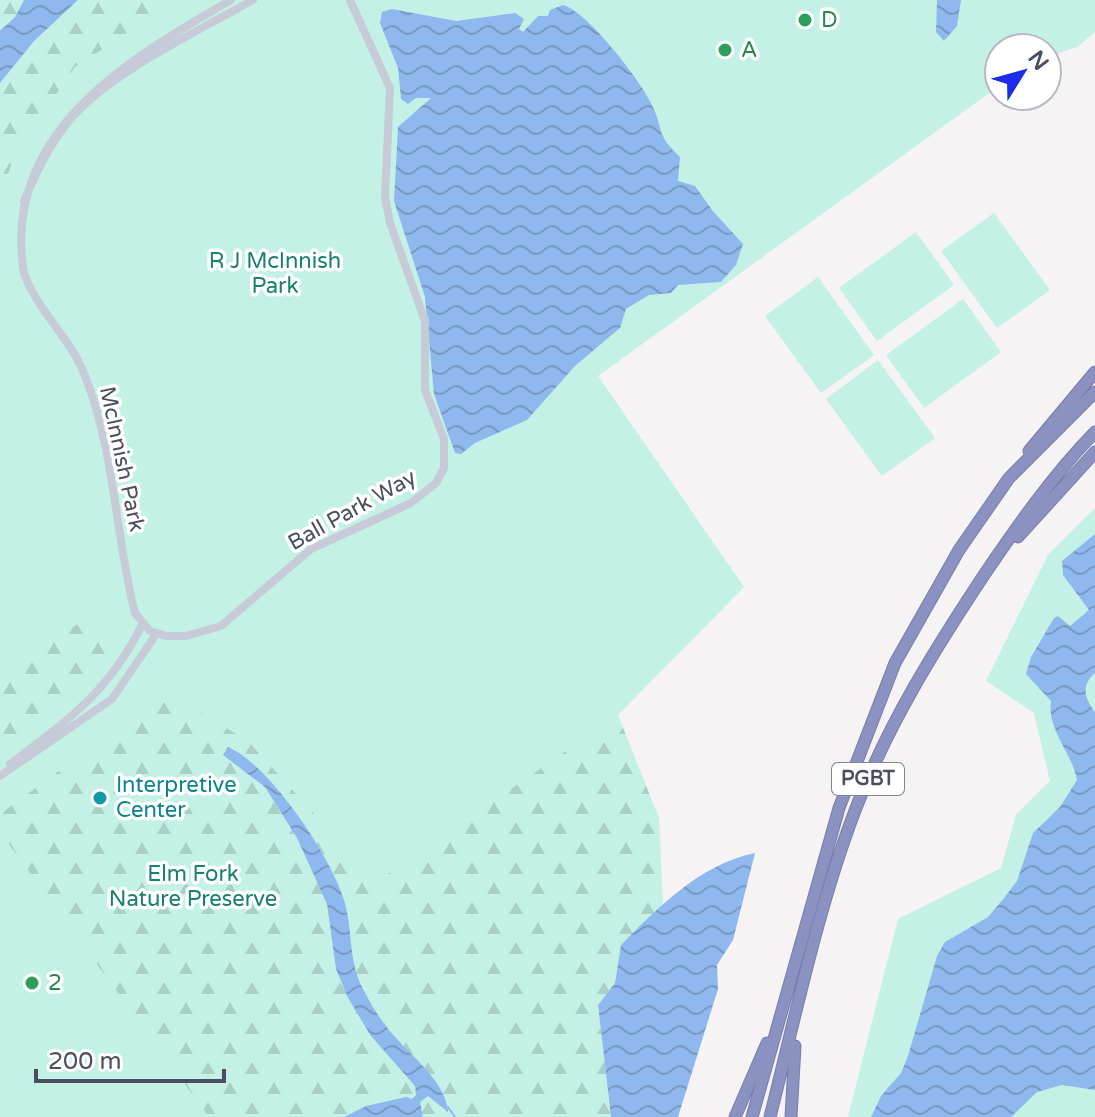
<svg xmlns="http://www.w3.org/2000/svg" width="1095" height="1117" viewBox="0 0 1095 1117" font-family="'Varela Round',sans-serif">
  <style>
    .green { fill: #c3f1e5 }
    .forest { fill: url(#forest-firs) }
    .water { fill: url(#water-waves) }
    .lines { fill: none; stroke-linecap: round; stroke-linejoin: round }
    .stream { stroke: #8fb9ee; stroke-width: 2 }
    .highway-casing { stroke: #767dad; stroke-width: 13 }
    .minor { stroke: #c7cad7; stroke-width: 8 }
    .highway { stroke: #8b92c1; stroke-width: 11 }
    .leisure-dot { fill: #2e9e5b; stroke: #fff; stroke-width: 3 }
    .culture-dot { fill: #0f9aa8; stroke: #fff; stroke-width: 3 }
    .labels { text-anchor: middle; dominant-baseline: central; stroke-width: 7; stroke-linejoin: round; paint-order: stroke }
    .shield { fill: #fff; stroke: #808390; stroke-width: 2 }
    .shield-label { font-size: 20px; font-weight: bold; fill: #4a4e61 }
    .leisure-label { font-size: 22px; fill: #27864d; stroke: #fff; text-anchor: start }
    .park-label { font-size: 22px; fill: #178070; stroke: #fff }
    .street-label { font-size: 22px; fill: #4a4e61; stroke: #fff }
    .culture-label { font-size: 22px; fill: #0d838f; stroke: #fff; text-anchor: start }
  </style>
  <defs>
    <pattern id="forest-firs" width="22" height="20" patternUnits="userSpaceOnUse" patternTransform="scale(2)"><rect width="22" height="20" fill="#c3f1e5"/><path d="M5 1l3.5 6h-7zM16 11l3.5 6h-7z" fill="#a9d0c7"/></pattern>
    <pattern id="water-waves" width="16" height="10" patternUnits="userSpaceOnUse" patternTransform="scale(2)"><rect width="16" height="10" fill="#8fb9ee"/><path d="M0 5q4-4 8 0t8 0" fill="none" stroke="#7799c4"/></pattern>
  </defs>
  <rect width="100%" height="100%" fill="#f5f3f3"/>
  <path class="green" d="M179,0h916v32l-18,15 -30,10v-9h-48v38l-401,290 146,211 -126,128 -242,167 -127,-140 -69,-42 263,417h-443v-919l15,-44 60,-87z
    M994,213l56,77 -53,38 -56,-77z
    M916,232l38,53 -77,56 -38,-53z
    M818,277l56,78 -53,38 -56,-77z
    M963,299l38,53 -77,56 -38,-53z
    M878,360l57,78 -53,38 -56,-77z
    M1095,508v609h-247l50,-198 103,-51 15,-53 34,-34 -16,-68 -48,-32 62,-126z"/>
  <path class="forest" d="M0,0h179l-104,67 -60,87 -15,44z
    M83,621l17,16 11,30 -15,18 -96,78v-93z
    M175,696l74,46 127,140 242,-167 41,103 4,87 -42,40 -6,38 -17,22 13,112h-402l-209,-285v-18l149,-109z"/>
  <path class="water" d="M24,0h54l-44,41 -34,42v-52l15,-14z
    M937,0h24l-4,26 -13,15 -8,-9z
    M563,5c24,6 77,75 88,98 14,28 3,29 29,54l-2,24 17,5 17,24 31,34 -7,21 -15,17 -43,3 -7,8 -22,2 -23,14 -6,19 -45,38 -48,54 -52,23 -14,11 -6,-1 -21,-59 -9,-97 -31,-96 4,-74 33,-29h-15l-8,6 -7,-5 -3,-31 -18,-45 2,-11 10,-3 64,12 59,-8 9,6 -5,10 4,3 15,-16h10l2,-6z
    M1095,534v139c-14,12 -11,25 0,39v378l-33,-5 -25,7 -26,25h-140l10,-21 20,-23 7,-17 29,-100 8,-14 43,-25 16,-19 13,-17 16,-48 27,-26 17,-27c-5,-28 -30,-49 -26,-79l-25,-27 5,-17 23,-39 4,-2 12,10 19,-16 -26,-35 -1,-14z
    M228,747c42,18 103,110 116,153 9,29 4,61 19,89 6,12 14,25 22,36 19,26 61,54 63,87l-20,-16 -8,6 3,15h-79l22,-11 40,-9 6,2 4,-4 -1,-9 -44,-50 -23,-38 -12,-29 -9,-65 -30,-66 -32,-51 -42,-32z
    M755,853l-22,87 -16,25 1,24 -40,128h-67l-13,-112 17,-22 6,-38c39,-39 78,-80 134,-92z"/>
  <g class="lines">
    <path class="stream" d="M448,1107l7,10"/>
    <g class="highway-casing">
      <path id="highway" d="M1029,451l66,-79
        M1018,537l77,-85
        M735,1117l32,-74
        M752,1117l87,-309 56,-145 64,-113 50,-72 86,-86
        M770,1117c26,-103 48,-210 86,-309 32,-84 79,-159 128,-233 34,-50 69,-100 111,-143
        M791,1117l4,-71"/>
    </g>
    <path class="minor" d="M231,0c-98,57 -231,131 -207,273 13,38 47,65 61,103 30,75 30,159 50,237l15,18 16,5h20l35,-10 90,-77 100,-46 25,-20 8,-15v-29l-19,-49v-69l-35,-98 -5,-26 5,-109 -40,-88
      M24,201c12,-28 25,-56 45,-80 39,-47 130,-91 184,-121
      M10,764c59,-45 98,-71 132,-139
      M0,776l112,-77 45,-66"/>
    <use href="#highway" class="highway"/>
  </g>
  <g class="leisure-dot">
    <circle cx="805" cy="20" r="8"/>
    <circle cx="725" cy="50" r="8"/>
    <circle cx="32" cy="983" r="8"/>
  </g>
  <circle class="culture-dot" cx="100" cy="798" r="8"/>
  <g class="labels">
    <rect class="shield" x="832" y="763" width="72" height="32" rx="6"/>
    <g class="shield-label">
      <text x="868" y="779">PGBT</text>
    </g>
    <g class="leisure-label">
      <text x="821" y="20">D</text>
      <text x="741" y="50">A</text>
      <text x="48" y="983">2</text>
    </g>
    <g class="park-label">
      <text x="275" y="261">R J McInnish<tspan x="275" dy="25">Park</tspan></text>
      <text x="193" y="874">Elm Fork<tspan x="193" dy="25">Nature Preserve</tspan></text>
    </g>
    <g class="street-label">
      <text transform="translate(122 459) rotate(78)">McInnish Park</text>
      <text transform="translate(352 510) rotate(-29)">Ball Park Way</text>
    </g>
    <g class="culture-label">
      <text x="116" y="785">Interpretive<tspan x="116" dy="25">Center</tspan></text>
    </g>
  </g>
  <g transform="translate(1023 72) rotate(53)"><circle r="38" fill="#ffffff" stroke="#b7b8c0" stroke-width="2"/>
  <path d="M0-6L14 30L0 20L-14 30Z" fill="#192ce8"/>
  <text y="-12" font-size="22" font-weight="bold" text-anchor="middle" fill="#4a4e61">N</text>
  </g>
  <path d="M36 1069v12h188v-12" fill="none" stroke="#4a4e61" stroke-width="4"/>
  <text x="48" y="1069" font-size="24" fill="#4a4e61" stroke="#ffffff" stroke-width="6" paint-order="stroke">200 m</text>
</svg>
